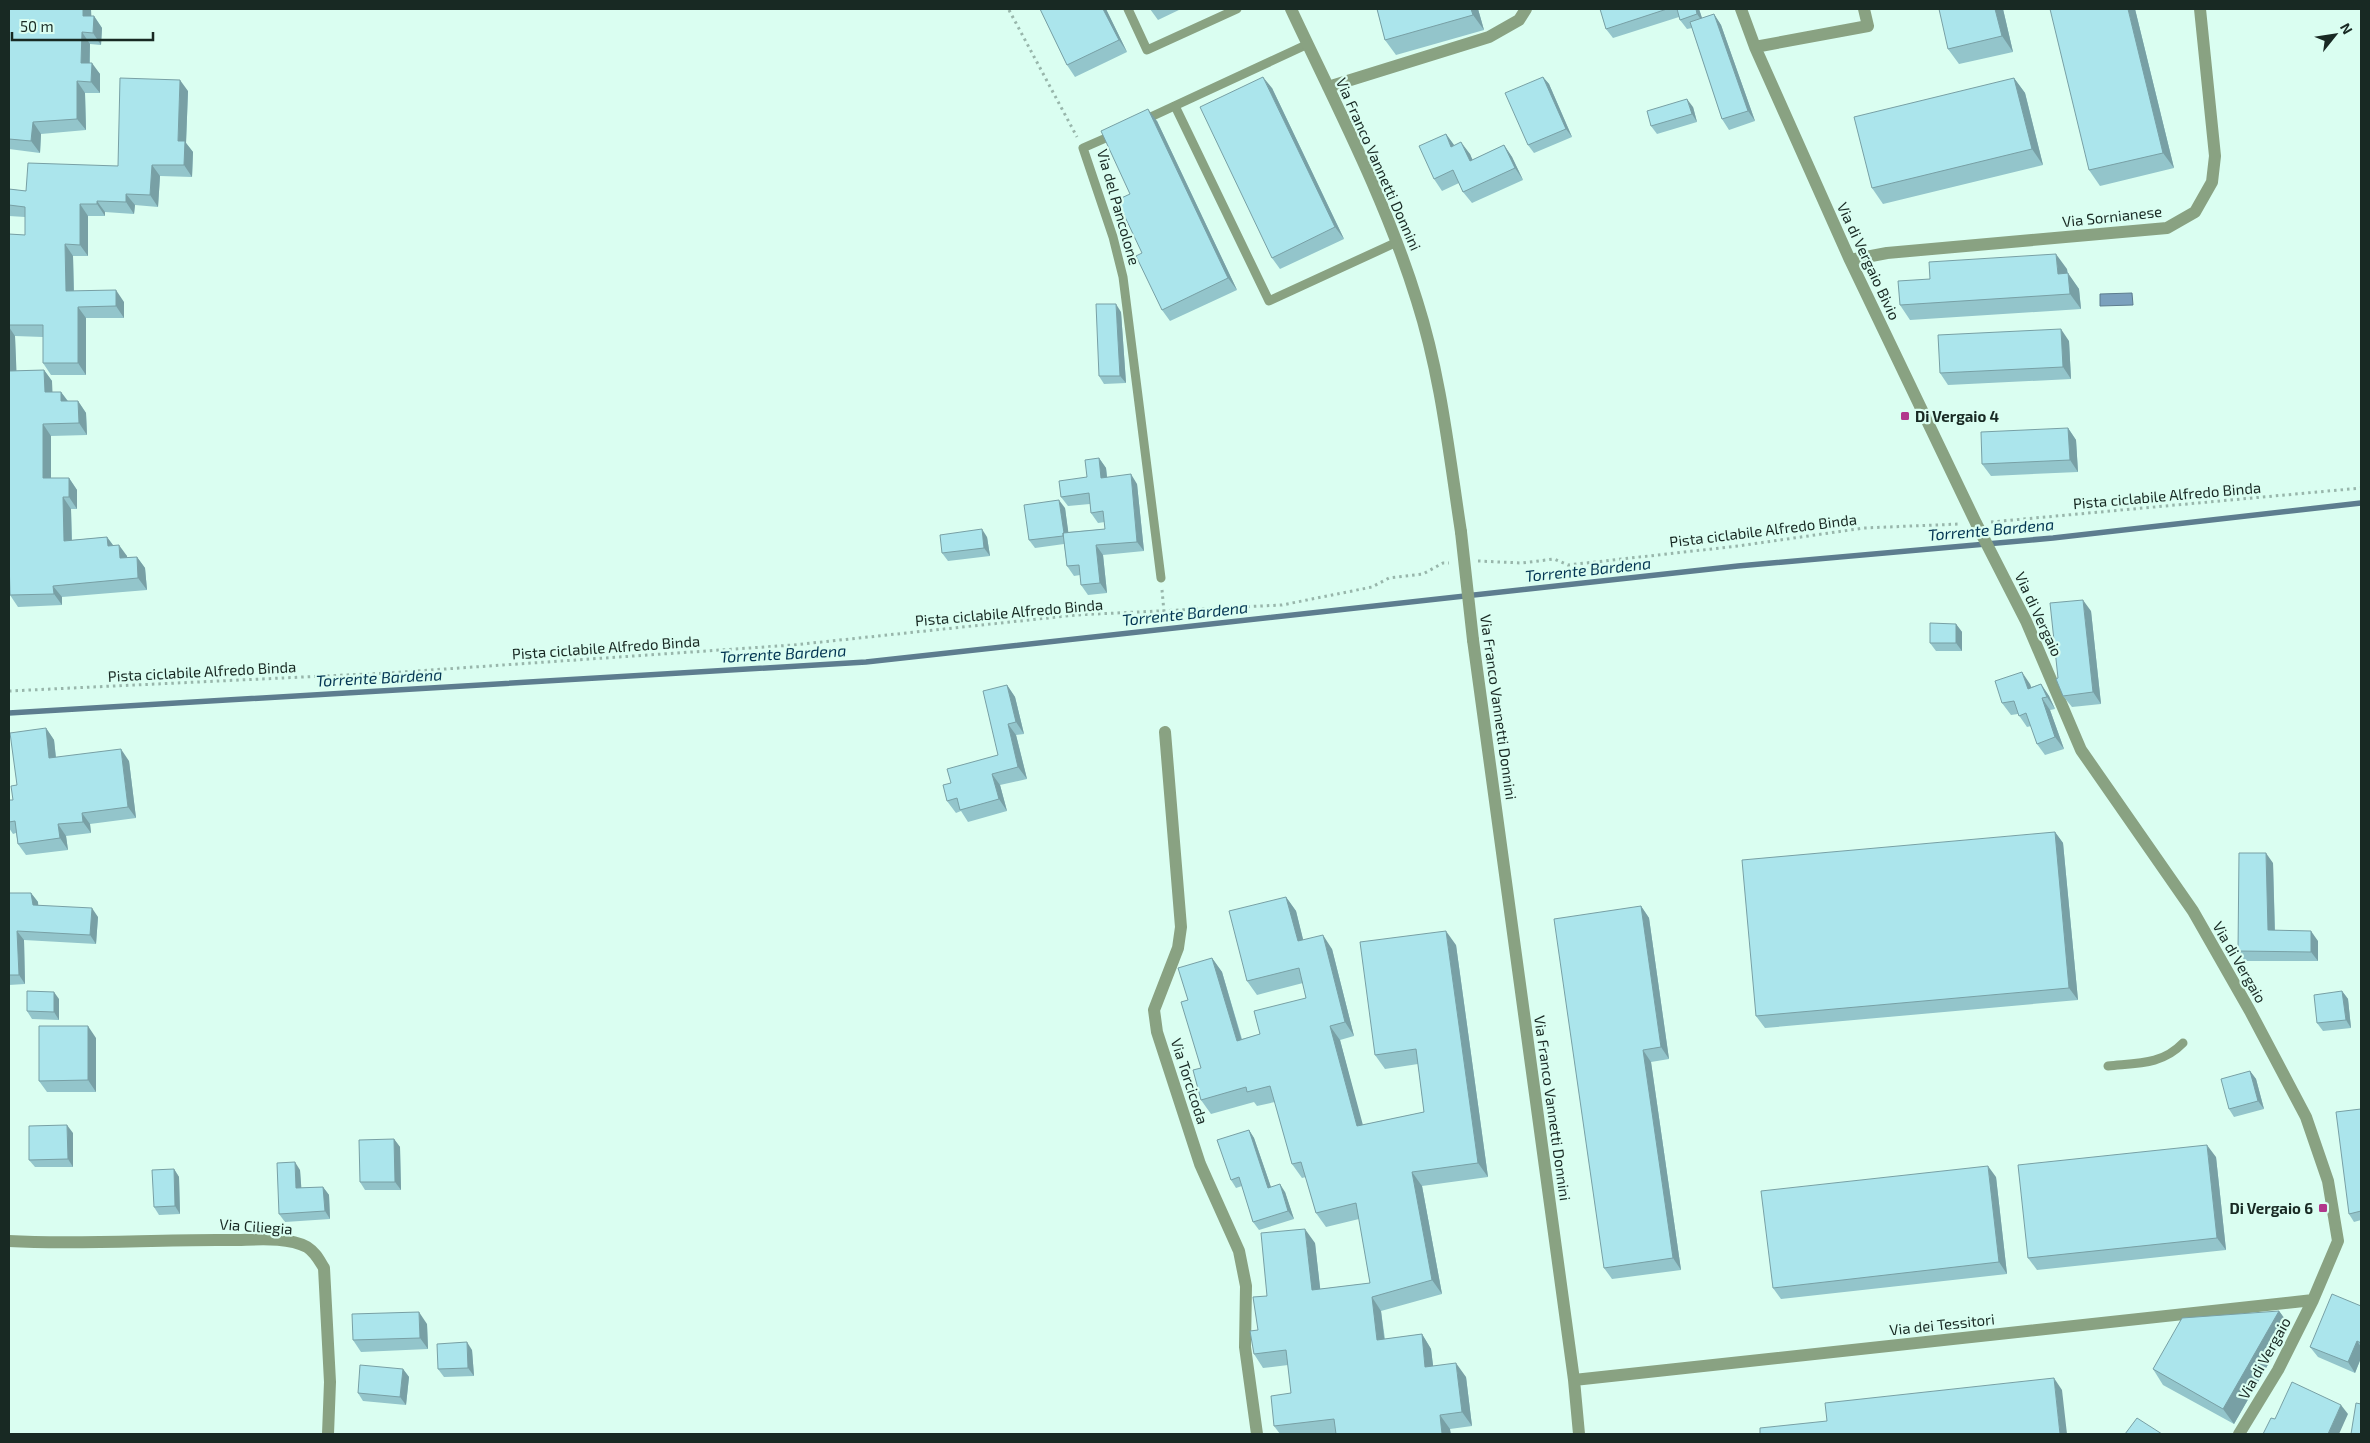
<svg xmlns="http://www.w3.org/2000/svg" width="2370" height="1443" viewBox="0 0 2370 1443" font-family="'Exo 2',sans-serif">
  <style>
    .water { fill: #7ba1bd; stroke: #5d7d8f }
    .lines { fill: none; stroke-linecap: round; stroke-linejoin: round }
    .stream { stroke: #5d7d8f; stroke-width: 5.5 }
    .path { stroke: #98b6ab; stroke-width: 3; stroke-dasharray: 2.5 4; stroke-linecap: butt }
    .lane { stroke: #89a282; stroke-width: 9 }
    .street { stroke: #89a282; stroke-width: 12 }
    .street-bridge { stroke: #89a282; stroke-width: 12 }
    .wall { fill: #93c5cb }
    .shaded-wall { fill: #78a0a5 }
    .building { fill: #abe5ec; stroke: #78a0a5 }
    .poi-dot { fill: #b1378b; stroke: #dafef1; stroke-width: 2 }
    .labels { text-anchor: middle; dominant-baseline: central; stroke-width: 4.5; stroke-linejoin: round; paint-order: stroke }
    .street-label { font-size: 15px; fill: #182923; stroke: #dafef1 }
    .poi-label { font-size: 15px; font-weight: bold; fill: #182923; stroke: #dafef1; text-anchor: start }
    .water-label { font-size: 16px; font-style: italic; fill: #033653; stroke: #dafef1 }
  </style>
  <rect width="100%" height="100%" fill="#dafef1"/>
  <path class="water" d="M2132,293l1,12 -33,1v-12z"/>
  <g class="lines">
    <path class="stream" d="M9,713l857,-51 872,-96 315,-28 308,-35"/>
    <path class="path" d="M1009,10l68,127
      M1991,522l370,-34
      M1478,561l44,2 32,-4 14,6 170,-19 126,-18 96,-4
      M1162,590l2,22
      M9,691l378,-18 406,-28 283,-30 206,-10 90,-18 17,-9 34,-4 20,-11h6"/>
    <path class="lane" d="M1128,9l19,41 90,-41
      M1175,106l94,195 128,-59
      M1142,121l166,-77
      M1115,134l-32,14 30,89 10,40 38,301
      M2108,1066c29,-3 54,-1 75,-23"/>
    <path class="street" d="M1291,9c45,96 95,191 126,292 24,75 32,153 44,231
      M1741,9l14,38 95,213 126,263 50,98 55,129 112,161 57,100 56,106 22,64 10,60 -25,59 -35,70 -39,64
      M1755,47l113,-21 -4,-17
      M1328,87l161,-50 30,-17 7,-11
      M1850,260l37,-7 280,-25 28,-16 17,-30 3,-26 -15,-147
      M1473,640l101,740 5,54
      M1165,732l16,195 -3,21 -24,62 3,22 43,132 39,87 7,35 -1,61 12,87
      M9,1241c74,4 148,-2 222,-1 23,0 55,-4 76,7 8,5 12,13 17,21l6,114 -2,52
      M1574,1380l739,-80"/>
    <path class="street-bridge" d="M1461,532l12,108"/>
  </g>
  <path class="wall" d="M9,9h82v7h3l8,12 -1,17 -11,-1v19l10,11v19h-15l1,37 -45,4 -1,19 -31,-4z
    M1040,9h66l21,43 -52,25 -8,-12z
    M1150,9h31l-23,11z
    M1377,9h101l6,21 -88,25 -11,-15z
    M1600,9h99l3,9 12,-4 7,11 34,96 -26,9 -7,-11 -30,-91 -5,1 -7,-9 -1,-3 -66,21 -7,-9z
    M2003,9l10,43 -54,12 -11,-15z
    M2135,9l39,159 -74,18 -11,-16z
    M1543,77l6,7 23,53 -38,16 -6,-8z
    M2014,78l11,15 18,72 -160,39 -11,-16z
    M1272,88l72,151 -64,30 -8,-11z
    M188,91l-2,52 7,9 -1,25 -32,-1 -2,31 -23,-2 -1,9 -29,-2v4h-17v40h-15l1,35 50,11v16h-38v57h-35l-8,-12v-26l-28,-1 1,35 28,-1 8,11v11h9l7,9h10l8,12 1,22 -36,1v42h18l8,12v19h-6l1,31 35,-3 6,8 14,11v1h10l8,11 2,22 -85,7v8l-44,2 -8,-12 -1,-25v-336l16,1v-18l-16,-1v-27l17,2 92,-25z
    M1693,107l4,15 -40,12 -6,-8z
    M1157,121l80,169 -67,31 -8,-11 -20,-57 -12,-59z
    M1446,134l8,11 16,9 2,6 32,-15 8,12 11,23 -51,23 -9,-11 -4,-9 -17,8 -8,-12z
    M2067,269l1,5 11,15 2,20 -171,11 -10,-15z
    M1121,312l5,71 -22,1 -5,-8z
    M2069,341l2,38 -123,6 -8,-12z
    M2068,428l8,12 2,32 -87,4 -9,-12z
    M1099,458l7,10 1,9 30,7 7,67 -41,4 4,38 -19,2 -7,-10 -1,-10 -6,1 -7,-10 -3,-22 -29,4 -6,-8 36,-32 3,24 37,-3v-7l-7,1 -7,-10 -1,-9 -22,2 -7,-9 26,-20z
    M987,537l3,19 -42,5 -6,-8z
    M2091,611l10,93 -29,3 -9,-11 -5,-18z
    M1956,624l6,8v19h-26l-6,-8z
    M2030,684l1,3 10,-3 8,12 6,13 -5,1 14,39 -19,6 -8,-11 -6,-18 -4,1 -9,-13 -7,1 -9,-12z
    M1007,685l8,12 9,37 -8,1 11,44 -27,6 7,26 -39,11 -7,-11 -5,2 -9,-12 51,-46z
    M46,728l8,12 2,17 73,4 7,57 -46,6 1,9 -25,3 2,14 -42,5 -8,-11 -2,-11 -3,1 -4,-6v-6l4,-22 4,-15z
    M2055,832l8,11 15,157 -313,28 -9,-12z
    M2273,863l2,67 43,11v20h-73l-7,-10z
    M9,893h22l7,9v3l60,12 -2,27 -72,-4 1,44 -16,1z
    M1286,897l10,14 7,29 29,9 22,87 -14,4 22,85 62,-13 -6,-48 -33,5 -10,-14 81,-110 32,232 -66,9 20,108 -61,17 4,28 37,-5 9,15 2,17 33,11 6,49 -22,3 -118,5h-52l-6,-8 17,-33 -3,-28 -25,3 -9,-14 4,-24 9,-34 48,-53 5,46 50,-6 -11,-64 -33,8 -10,-14 -10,-36 -4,1 -10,-14 -17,-62 -18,4 -3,-4 -43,12 -10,-14v-32l-13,-68 24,-42 10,14 20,67 18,-5 46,-36 -3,-15 -46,12 -10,-14z
    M1641,906l8,12 20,141 -18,3 30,208 -69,9 -8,-11z
    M2342,991l6,8 3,29 -28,3 -6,-8z
    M59,999v21l-27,-1 -5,-8z
    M96,1038v54h-49l-8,-11z
    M2250,1071l6,8 8,30 -30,8 -5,-8z
    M2361,1109v111l-7,2 -5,-8z
    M1249,1130l5,8 17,49 14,5 9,27 -35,11 -6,-8 -11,-36 -6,2 -5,-8z
    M73,1133v34h-38l-6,-7z
    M394,1139l6,8 1,43h-36l-5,-8z
    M2216,1157l10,93 -189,20 -9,-12z
    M174,1169l5,8 1,37 -21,1 -5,-8z
    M300,1170l1,18 22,-1 6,8 1,24 -45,3 -6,-8z
    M1996,1177l11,97 -226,25 -8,-11z
    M2361,1306v52l-6,15 -37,-16 -8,-10z
    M2279,1311l11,15 -56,98 -71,-39 -10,-16z
    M427,1324l1,25 -67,3 -8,-12z
    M472,1350l2,26 -30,1 -6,-8z
    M403,1369l6,8 -3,28 -43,-4 -5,-8z"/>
  <path class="shaded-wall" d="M83,9h8l1,19 -9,-12z
    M1103,9h3l21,43 -8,-12z
    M1471,9h7l6,21 -11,-15z
    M1696,9h3l5,15 -7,-10z
    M1995,9h8l10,43 -11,-16z
    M2128,9h7l39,159 -11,-15z
    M1714,14l7,11 34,96 -7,-10z
    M94,16l8,12 -1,17 -8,-12z
    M82,32l8,12 -1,30 -8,-11z
    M92,63l8,11v19l-9,-11z
    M1263,77l9,11 72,151 -9,-12z
    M1543,77l6,7 23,53 -6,-8z
    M2014,78l11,15 18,72 -11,-16z
    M180,80l8,11 -2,52 7,9 -1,25 -8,-12 -6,-24z
    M77,81l8,12 1,37 -9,-11z
    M1687,99l6,8 4,15 -5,-8z
    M1148,109l9,12 80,169 -9,-12z
    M33,122l8,12 -1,19 -9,-12z
    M1446,134l8,11 -3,2z
    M1461,142l9,12 8,18 -8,-11z
    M1504,145l8,12 11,23 -8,-12z
    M152,165l8,11 -2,31 -8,-12z
    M126,194l9,11 -1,9 -8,-12z
    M97,201l8,11v4l-8,-12z
    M80,204l8,12v40l-8,-11z
    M65,244l8,12 1,46 -8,-11z
    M2056,254l11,15 2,20 -11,-15z
    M2068,273l11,16 2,20 -11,-15z
    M116,290l8,12v16l-8,-12z
    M1116,304l5,8 5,71 -6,-7z
    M78,307l8,11v57l-8,-12z
    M9,327l6,9 2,47 -8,-12z
    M2061,329l8,12 2,38 -8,-12z
    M44,370l8,11 1,23 -8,-12z
    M61,392l8,11 -8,-2z
    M78,401l8,12 1,22 -8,-12z
    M43,424l8,12v54l-8,-12z
    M2068,428l8,12 2,32 -8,-12z
    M1099,458l7,10 2,19 -7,-9z
    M1131,474l6,10 7,67 -7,-9z
    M69,478l8,12v19l-8,-12z
    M63,497l8,12 1,43 -8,-11z
    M1059,500l6,8 5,36 -6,-8z
    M982,529l5,8 3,19 -6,-8z
    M107,537l8,11 -7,-2z
    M119,545l8,11 1,14 -8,-12z
    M1096,545l7,10 4,38 -7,-10z
    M137,557l8,11 2,22 -9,-12z
    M53,586l9,11v8l-8,-11z
    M2083,600l8,11 10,93 -8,-12z
    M1956,624l6,8v19l-6,-8z
    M2022,672l8,12 6,16 -8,-11z
    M2041,684l8,12 6,13 -8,-12z
    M1007,685l8,12 9,37 -8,-12z
    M2042,698l8,12 14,39 -9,-12z
    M1008,724l8,11 11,44 -9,-12z
    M46,728l8,12 3,29 -8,-11z
    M121,749l8,12 7,57 -8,-11z
    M992,774l8,11 7,26 -8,-12z
    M82,813l8,11 1,9 -8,-11z
    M58,824l8,12 2,14 -8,-12z
    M2055,832l8,11 15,157 -9,-12z
    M2266,853l7,10 2,77 -7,-10z
    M31,893l7,9 1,12 -6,-9z
    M1286,897l10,14 11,44 -9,-14z
    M1641,906l8,12 20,141 -8,-12z
    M92,908l6,9 -2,27 -6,-9z
    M17,931l7,9 1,44 -6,-9z
    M1446,931l10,14 32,232 -10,-14z
    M2311,931l7,10v20l-7,-9z
    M1323,935l9,14 22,87 -9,-14z
    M1212,958l10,14 24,83 -9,-14z
    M2342,991l6,8 3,29 -5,-8z
    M54,992l5,7v21l-5,-8z
    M88,1026l8,12v54l-8,-12z
    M1330,1026l10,14 27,100 -10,-14z
    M1643,1050l8,12 30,208 -8,-12z
    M2250,1071l6,8 8,30 -6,-8z
    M67,1125l6,8v34l-5,-8z
    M1249,1130l5,8 20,58 -6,-8z
    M394,1139l6,8 1,43 -6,-8z
    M2207,1145l9,12 10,93 -9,-12z
    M295,1162l5,8 2,26 -6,-8z
    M1988,1166l8,11 11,97 -8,-12z
    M174,1169l5,8 1,37 -5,-8z
    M1412,1172l10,14 20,108 -10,-14z
    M1280,1184l5,8 9,27 -6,-8z
    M323,1187l6,8 1,24 -5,-8z
    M1305,1229l10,14 7,61 -10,-14z
    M1372,1297l9,14 5,43 -9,-14z
    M2279,1311l11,15 -56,98 -11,-15z
    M419,1312l8,12 1,25 -8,-11z
    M1422,1334l9,15 4,32 -10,-14z
    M2357,1341l4,6v11l-6,15 -7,-11z
    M467,1342l5,8 2,26 -6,-8z
    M1456,1363l10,14 6,49 -10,-14z
    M403,1369l6,8 -3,28 -6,-8z
    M2054,1378l8,12 5,44h-7z
    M2341,1405l7,9 -9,20h-11z
    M1440,1415l10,14 1,5h-9z"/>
  <path class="building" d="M9,9h74v7h11l-1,17 -11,-1 -1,31h11l-1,19 -14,-1v38l-44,3 -2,19 -22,-2z
    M1040,9h63l16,31 -52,25z
    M1377,9h94l2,6 -88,25z
    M1600,9h67l-61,20z
    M1677,9h19l1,5 -17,6z
    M1939,9h56l7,27 -54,13z
    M2050,9h78l35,144 -74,17z
    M1714,14l34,97 -26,8 -32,-97z
    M1263,77l72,150 -63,31 -72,-151z
    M1543,77l23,52 -38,16 -23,-52z
    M120,78l60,2 -2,61h7l-1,24h-32l-2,30 -24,-1v8l-29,-1v3h-17v41l-15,-1 1,47 50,-1v16l-38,1v56h-35v-38h-34v-91l16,1v-28l-16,-2v-16l17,2 2,-28 90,3z
    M2014,78l18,71 -160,39 -18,-71z
    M1687,99l5,15 -41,12 -4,-15z
    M1148,109l80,169 -66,32 -26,-54 6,-3 -25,-53 13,-6 -29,-63z
    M1446,134l5,13 10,-5 9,19 34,-16 11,23 -52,24 -10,-22 -19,9 -15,-33z
    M2056,254l2,20 10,-1 2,21 -170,11 -2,-24 32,-2 -1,-17z
    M1096,304h20l4,72h-21z
    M2061,329l2,38 -123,6 -2,-38z
    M44,370l1,22h16v9h17l1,22 -36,1v54h26v19h-6l1,44 43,-4 1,9 11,-1 1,13 17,-1 1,21 -85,8 1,8 -44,1 -1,-37v-187z
    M2068,428l2,32 -88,4 -1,-32z
    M1099,458l2,20 30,-4 6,68 -41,3 4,38 -19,2 -2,-20 -12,1 -4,-33 42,-4 -2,-18 -12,2 -2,-20 -28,4 -2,-16 28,-4 -2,-17z
    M1059,500l5,33h-1v3l-34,4 -5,-35z
    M982,529l2,19 -42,5 -2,-18z
    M2083,600l10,92 -30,4 -7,-17 2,-1 -8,-75z
    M1930,623l26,1v19h-26z
    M2022,672l6,17 13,-5 6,13 -5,1 13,39 -18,7 -11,-31 -7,3 -5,-15 -12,2 -7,-22z
    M1007,685l9,37 -8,2 10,43 -26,7 7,25 -39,11 -3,-12 -10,3 -4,-16 8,-2 -4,-14 51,-14 -15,-64z
    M46,728l3,30 72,-9 7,58 -46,6 1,9 -25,2 2,14 -42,6 -3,-23 -6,1v-22h4l-2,-14 6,-1 -7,-52z
    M2055,832l14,156 -313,28 -14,-156z
    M2239,853h27l2,77 43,1v21l-73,-1z
    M9,893h22l2,12 59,3 -2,27 -73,-4 2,44h-10z
    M1286,897l12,44 25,-6 22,87 -15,4 27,100 67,-14 -8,-63 -41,6 -15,-113 86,-11 32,232 -66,9 20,108 -60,17 5,43 45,-6 3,33 31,-4 6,49 -22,3 2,19h-106l-2,-15 -60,7 -3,-30 20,-3 -5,-43 -32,4 -4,-23 8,-1 -5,-33 14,-1 -6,-63 44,-4 7,61 58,-7 -14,-80 -40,10 -15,-51 -9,2 -22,-78 -23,6 -1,-5 -45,13 -8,-30 8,-2 -20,-66 7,-2 -10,-32 34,-10 25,83 23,-7 -6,-23 52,-13 -7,-30 -52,13 -18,-70z
    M1641,906l20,141 -18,3 30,208 -69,10 -50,-349z
    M27,991l27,1v20l-27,-1z
    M2342,991l4,29 -29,3 -3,-28z
    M39,1026h49v54l-49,1z
    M2250,1071l8,30 -29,8 -8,-30z
    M2361,1109v102l-12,3 -13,-102z
    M67,1125l1,34 -39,1v-34z
    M1249,1130l19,58 12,-4 8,27 -35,11 -14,-45 -8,3 -14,-40z
    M394,1139l1,43h-35l-1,-42z
    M2207,1145l10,93 -189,20 -10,-93z
    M295,1162l1,26 27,-1 2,24 -46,3 -2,-51z
    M1988,1166l11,96 -226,26 -12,-97z
    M174,1169l1,37 -21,1 -2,-37z
    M2332,1294l29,12v37l-4,-2 -9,21 -38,-15z
    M2279,1311l-56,98 -70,-40 29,-51z
    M419,1312l1,26 -67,2 -1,-26z
    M467,1342l1,26 -30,1 -1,-25z
    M360,1365l43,4 -3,28 -42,-4z
    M2054,1378l6,56h-300v-6l67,-7 -2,-18z
    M2292,1382l49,23 -13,29h-65l8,-16 4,1z
    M2356,1403l5,1v30h-10z
    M2137,1418l25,16h-37z"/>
  <g class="poi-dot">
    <rect x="1900" y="411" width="10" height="10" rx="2.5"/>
    <rect x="2318" y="1203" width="10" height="10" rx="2.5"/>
  </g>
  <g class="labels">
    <g class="street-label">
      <text transform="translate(1379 164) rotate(66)">Via Franco Vannetti Donnini</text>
      <text transform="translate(1119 207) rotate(74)">Via del Pancolone</text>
      <text transform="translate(2112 216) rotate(-6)">Via Sornianese</text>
      <text transform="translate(1869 261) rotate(65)">Via di Vergaio Bivio</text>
      <text transform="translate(2167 495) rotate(-5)">Pista ciclabile Alfredo Binda</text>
      <text transform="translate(1763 530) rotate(-7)">Pista ciclabile Alfredo Binda</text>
      <text transform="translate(1009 612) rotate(-5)">Pista ciclabile Alfredo Binda</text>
      <text transform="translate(2039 614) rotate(65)">Via di Vergaio</text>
      <text transform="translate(606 647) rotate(-4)">Pista ciclabile Alfredo Binda</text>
      <text transform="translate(202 671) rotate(-3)">Pista ciclabile Alfredo Binda</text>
      <text transform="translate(1499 707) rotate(82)">Via Franco Vannetti Donnini</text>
      <text transform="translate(2240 962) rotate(60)">Via di Vergaio</text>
      <text transform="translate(1190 1081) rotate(72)">Via Torcicoda</text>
      <text transform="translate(1553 1108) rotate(82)">Via Franco Vannetti Donnini</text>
      <text transform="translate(256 1226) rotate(4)">Via Ciliegia</text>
      <text transform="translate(1942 1324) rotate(-6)">Via dei Tessitori</text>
      <text transform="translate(2264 1358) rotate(-61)">Via di Vergaio</text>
    </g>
    <g class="poi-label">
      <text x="1915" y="416">Di Vergaio 4</text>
      <text x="2313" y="1208" text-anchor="end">Di Vergaio 6</text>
    </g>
    <g class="water-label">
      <text transform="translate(1991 529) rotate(-5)">Torrente Bardena</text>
      <text transform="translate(1588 569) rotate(-6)">Torrente Bardena</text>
      <text transform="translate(1185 613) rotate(-6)">Torrente Bardena</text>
      <text transform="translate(783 653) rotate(-3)">Torrente Bardena</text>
      <text transform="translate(379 677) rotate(-3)">Torrente Bardena</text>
    </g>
  </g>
  <rect width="2370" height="1443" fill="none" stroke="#182923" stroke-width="20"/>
  <g transform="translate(2335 35) rotate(60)" stroke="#dafef1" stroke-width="4" paint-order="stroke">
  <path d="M0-4L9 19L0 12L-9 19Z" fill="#182923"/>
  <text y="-8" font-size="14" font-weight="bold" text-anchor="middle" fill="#182923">N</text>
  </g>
  <path d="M12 32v8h141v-8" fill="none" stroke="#182923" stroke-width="2.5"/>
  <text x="20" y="32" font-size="15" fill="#182923" stroke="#dafef1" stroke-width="4" paint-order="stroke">50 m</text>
</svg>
